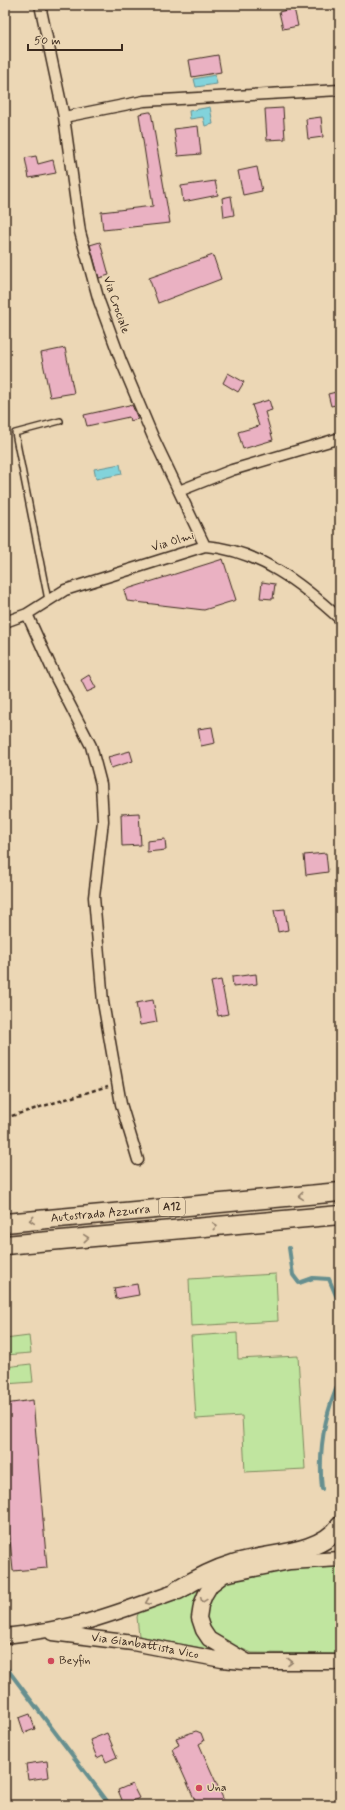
<svg xmlns="http://www.w3.org/2000/svg" width="345" height="1810" viewBox="0 0 345 1810" font-family="Mynerve,sans-serif">
  <style>
    .green { fill: #c0e59f; stroke: #7e885e }
    .water { fill: #82d3db; stroke: #668f8f }
    .lines { fill: none; stroke-linecap: round; stroke-linejoin: round }
    .stream { stroke: #668f8f; stroke-width: 4 }
    .building { fill: #eab1c2; stroke: #3b2a1e }
    .lane-casing { stroke: #3b2a1e; stroke-width: 8 }
    .street-casing { stroke: #3b2a1e; stroke-width: 13 }
    .secondary-casing { stroke: #3b2a1e; stroke-width: 17 }
    .highway-casing { stroke: #3b2a1e; stroke-width: 21 }
    .path { stroke: #3b2a1e; stroke-width: 2.5; stroke-dasharray: 4 3; stroke-linecap: butt }
    .lane { stroke: #ecd7b5; stroke-width: 5 }
    .street { stroke: #ecd7b5; stroke-width: 10 }
    .secondary { stroke: #ecd7b5; stroke-width: 14 }
    .highway { stroke: #ecd7b5; stroke-width: 18 }
    .oneway { stroke: #94806a }
    .poi-dot { fill: #d1495b; stroke: #ecd7b5; stroke-width: 1.5 }
    .labels { text-anchor: middle; dominant-baseline: central; stroke-width: 3; stroke-linejoin: round; paint-order: stroke }
    .shield { fill: #ecd7b5; stroke: #705e4b; stroke-width: 1 }
    .shield-label { font-size: 11px; font-weight: bold; fill: #3b2a1e }
    .street-label { font-size: 12px; fill: #3b2a1e; stroke: #ecd7b5 }
    .poi-label { font-size: 12px; fill: #3b2a1e; stroke: #ecd7b5; text-anchor: start }
  </style>
  <rect width="100%" height="100%" fill="#ecd7b5"/>
  <filter id="ink" filterUnits="userSpaceOnUse"><feTurbulence type="fractalNoise" baseFrequency=".025" numOctaves="2"/><feDisplacementMap in="SourceGraphic" scale="8" xChannelSelector="R" yChannelSelector="G"/><feConvolveMatrix kernelMatrix="1 2 1 2 8 2 1 2 1" color-interpolation-filters="sRGB"/></filter>
  <g filter="url(#ink)">
    <path class="green" d="M276,1274l2,47 -87,5 -2,-47z
      M237,1333l1,26 60,-3 7,113 -60,3 -3,-56 -46,3 -5,-83z
      M29,1336l2,17 -26,2v-16z
      M31,1364l2,18 -28,2v-17z
      M340,1564v90l-88,-1 -36,-15 -6,-7 -5,-12v-9l10,-21 11,-8 76,-14z
      M212,1580l-14,22 20,49 -79,-15 -2,-19 2,-6z"/>
    <path class="water" d="M215,75l2,9 -21,3 -2,-8z
      M210,107l3,17 -8,2 -2,-9 -13,2 -1,-8z
      M120,464l2,10 -26,5 -2,-10z"/>
    <g class="lines">
      <path class="stream" d="M289,1248l4,27 6,8 14,-5 16,1 11,26
        M322,1489c-4,-38 2,-74 18,-109
        M5,1666l105,139"/>
    </g>
    <path class="building" d="M294,8l4,18 -15,3 -4,-17z
      M218,55l3,17 -29,5 -3,-17z
      M283,108l2,31 -18,1 -2,-31z
      M149,112h2l19,111 -67,7 -2,-18 52,-6 -14,-92z
      M321,117l2,20 -15,2 -2,-20z
      M198,126l3,28 -23,2 -4,-27z
      M36,156l2,8 15,-4 3,13 -27,5 -4,-20z
      M257,167l5,24 -19,4 -5,-24z
      M215,181l3,14 -35,7 -2,-16z
      M231,196l3,19 -10,2 -2,-19z
      M100,242l9,33 -10,3 -9,-33z
      M213,255l8,24 -63,24 -9,-25z
      M65,348l9,45 -24,4 -9,-44z
      M228,373l16,9 -6,10 -15,-9z
      M340,391v13l-9,2 -3,-12z
      M269,400l3,10 -7,2 8,28 -30,9 -5,-17 21,-6 -7,-21z
      M129,405l1,1 2,-1 6,14 -8,2 -1,-4 -42,9 -3,-11z
      M223,559l13,41 -32,10 -77,-9 -3,-11z
      M262,582l13,2 -2,15 -13,-1z
      M89,675l7,13 -9,4 -6,-12z
      M212,727l3,16 -14,3 -3,-17z
      M130,751l3,10 -22,7 -3,-11z
      M139,813l2,32 -19,1 -1,-32z
      M165,839l1,11 -19,2v-11z
      M326,853l2,19 -22,3 -2,-20z
      M285,909l3,21 -10,2 -4,-22z
      M256,974l1,10 -24,3 -1,-10z
      M221,980l7,34 -10,2 -7,-34z
      M153,1000l4,22 -17,3 -4,-22z
      M137,1284l2,11 -23,4 -2,-11z
      M33,1400l14,168 -34,3 -8,-85v-82z
      M30,1714l5,15 -11,4 -5,-15z
      M196,1731l5,2 3,8 -5,3 27,61h-29l-25,-56 7,-4 -3,-7z
      M107,1733l10,24 -11,5 -3,-7 -6,3 -7,-18z
      M47,1761l2,16 -21,3 -2,-16z
      M132,1784l7,14 -6,3 2,4h-11l-6,-15z"/>
    <g class="lines">
      <g class="lane-casing">
        <path id="lane" d="M48,600l-33,-167 45,-12"/>
      </g>
      <g class="street-casing">
        <path id="street" d="M40,5l24,112 16,115 19,69 22,60 32,76 52,109
          M64,117l80,-16 196,-11
          M179,491l53,-21 108,-32
          M27,614l29,64 35,68 10,38 2,37 -9,76 9,105 18,102 17,56
          M5,622l22,-8 38,-24 140,-44c54,4 97,38 135,73"/>
      </g>
      <g class="secondary-casing">
        <g id="secondary">
          <path d="M340,1559l-50,3 -66,13 -13,10 -6,10 -4,10 -2,13 4,12 6,9 39,23h92"/>
          <path id="s1" d="M52,1633l81,10 89,17 21,2"/>
          <path d="M5,1636c28,-3 56,-8 84,-15 34,-10 66,-22 99,-34"/>
        </g>
      </g>
      <g class="highway-casing">
        <g id="highway">
          <path id="s2" d="M5,1223l335,-31"/>
          <path d="M5,1245l335,-30"/>
          <path d="M178,1590c18,-11 35,-20 55,-26 33,-11 85,-8 107,-38"/>
        </g>
      </g>
      <path class="path" d="M5,1118l103,-32"/>
      <use href="#lane" class="lane"/>
      <use href="#street" class="street"/>
      <use href="#secondary" class="secondary"/>
      <use href="#highway" class="highway"/>
    </g>
    <defs><path id="oneway-chevron" d="M-2-3.5L2.5 0L-2 3.5" fill="none" stroke-width="1.6" stroke-linecap="round" stroke-linejoin="round"/></defs>
    <g class="oneway">
      <use href="#oneway-chevron" transform="translate(301 1196) rotate(175)"/>
      <use href="#oneway-chevron" transform="translate(32 1220) rotate(175)"/>
      <use href="#oneway-chevron" transform="translate(215 1226) rotate(-5)"/>
      <use href="#oneway-chevron" transform="translate(86 1238) rotate(-5)"/>
      <use href="#oneway-chevron" transform="translate(203 1600) rotate(111)"/>
      <use href="#oneway-chevron" transform="translate(148 1602) rotate(159)"/>
      <use href="#oneway-chevron" transform="translate(290 1662)"/>
    </g>
  </g>
  <g class="poi-dot">
    <circle cx="51" cy="1661" r="4"/>
    <circle cx="199" cy="1788" r="4"/>
  </g>
  <g class="labels">
    <rect class="shield" x="159" y="1198" width="26" height="18" rx="3"/>
    <g class="shield-label">
      <text x="172" y="1207">A12</text>
    </g>
    <g class="street-label">
      <text transform="translate(116 305) rotate(71)">Via Crociale</text>
      <text transform="translate(173 542) rotate(-17)">Via Olmi</text>
      <text stroke="none"><textPath href="#s2" startOffset="96">Autostrada Azzurra</textPath></text>
      <text stroke="none"><textPath href="#s1" startOffset="94">Via Gianbattista Vico</textPath></text>
    </g>
    <g class="poi-label">
      <text x="59" y="1661">Beyfin</text>
      <text x="207" y="1788">Una</text>
    </g>
  </g>
  <rect width="345" height="1810" fill="none" stroke="#ecd7b5" stroke-width="20"/>
  <rect x="10" y="10" width="325" height="1790" fill="none" stroke="#3b2a1e" stroke-width="1.5" filter="url(#ink)"/>
  <path d="M28 44v6h94v-6" fill="none" stroke="#3b2a1e" stroke-width="2"/>
  <text x="34" y="44" font-size="12" fill="#3b2a1e" stroke="#ecd7b5" stroke-width="3" paint-order="stroke">50 m</text>
</svg>
